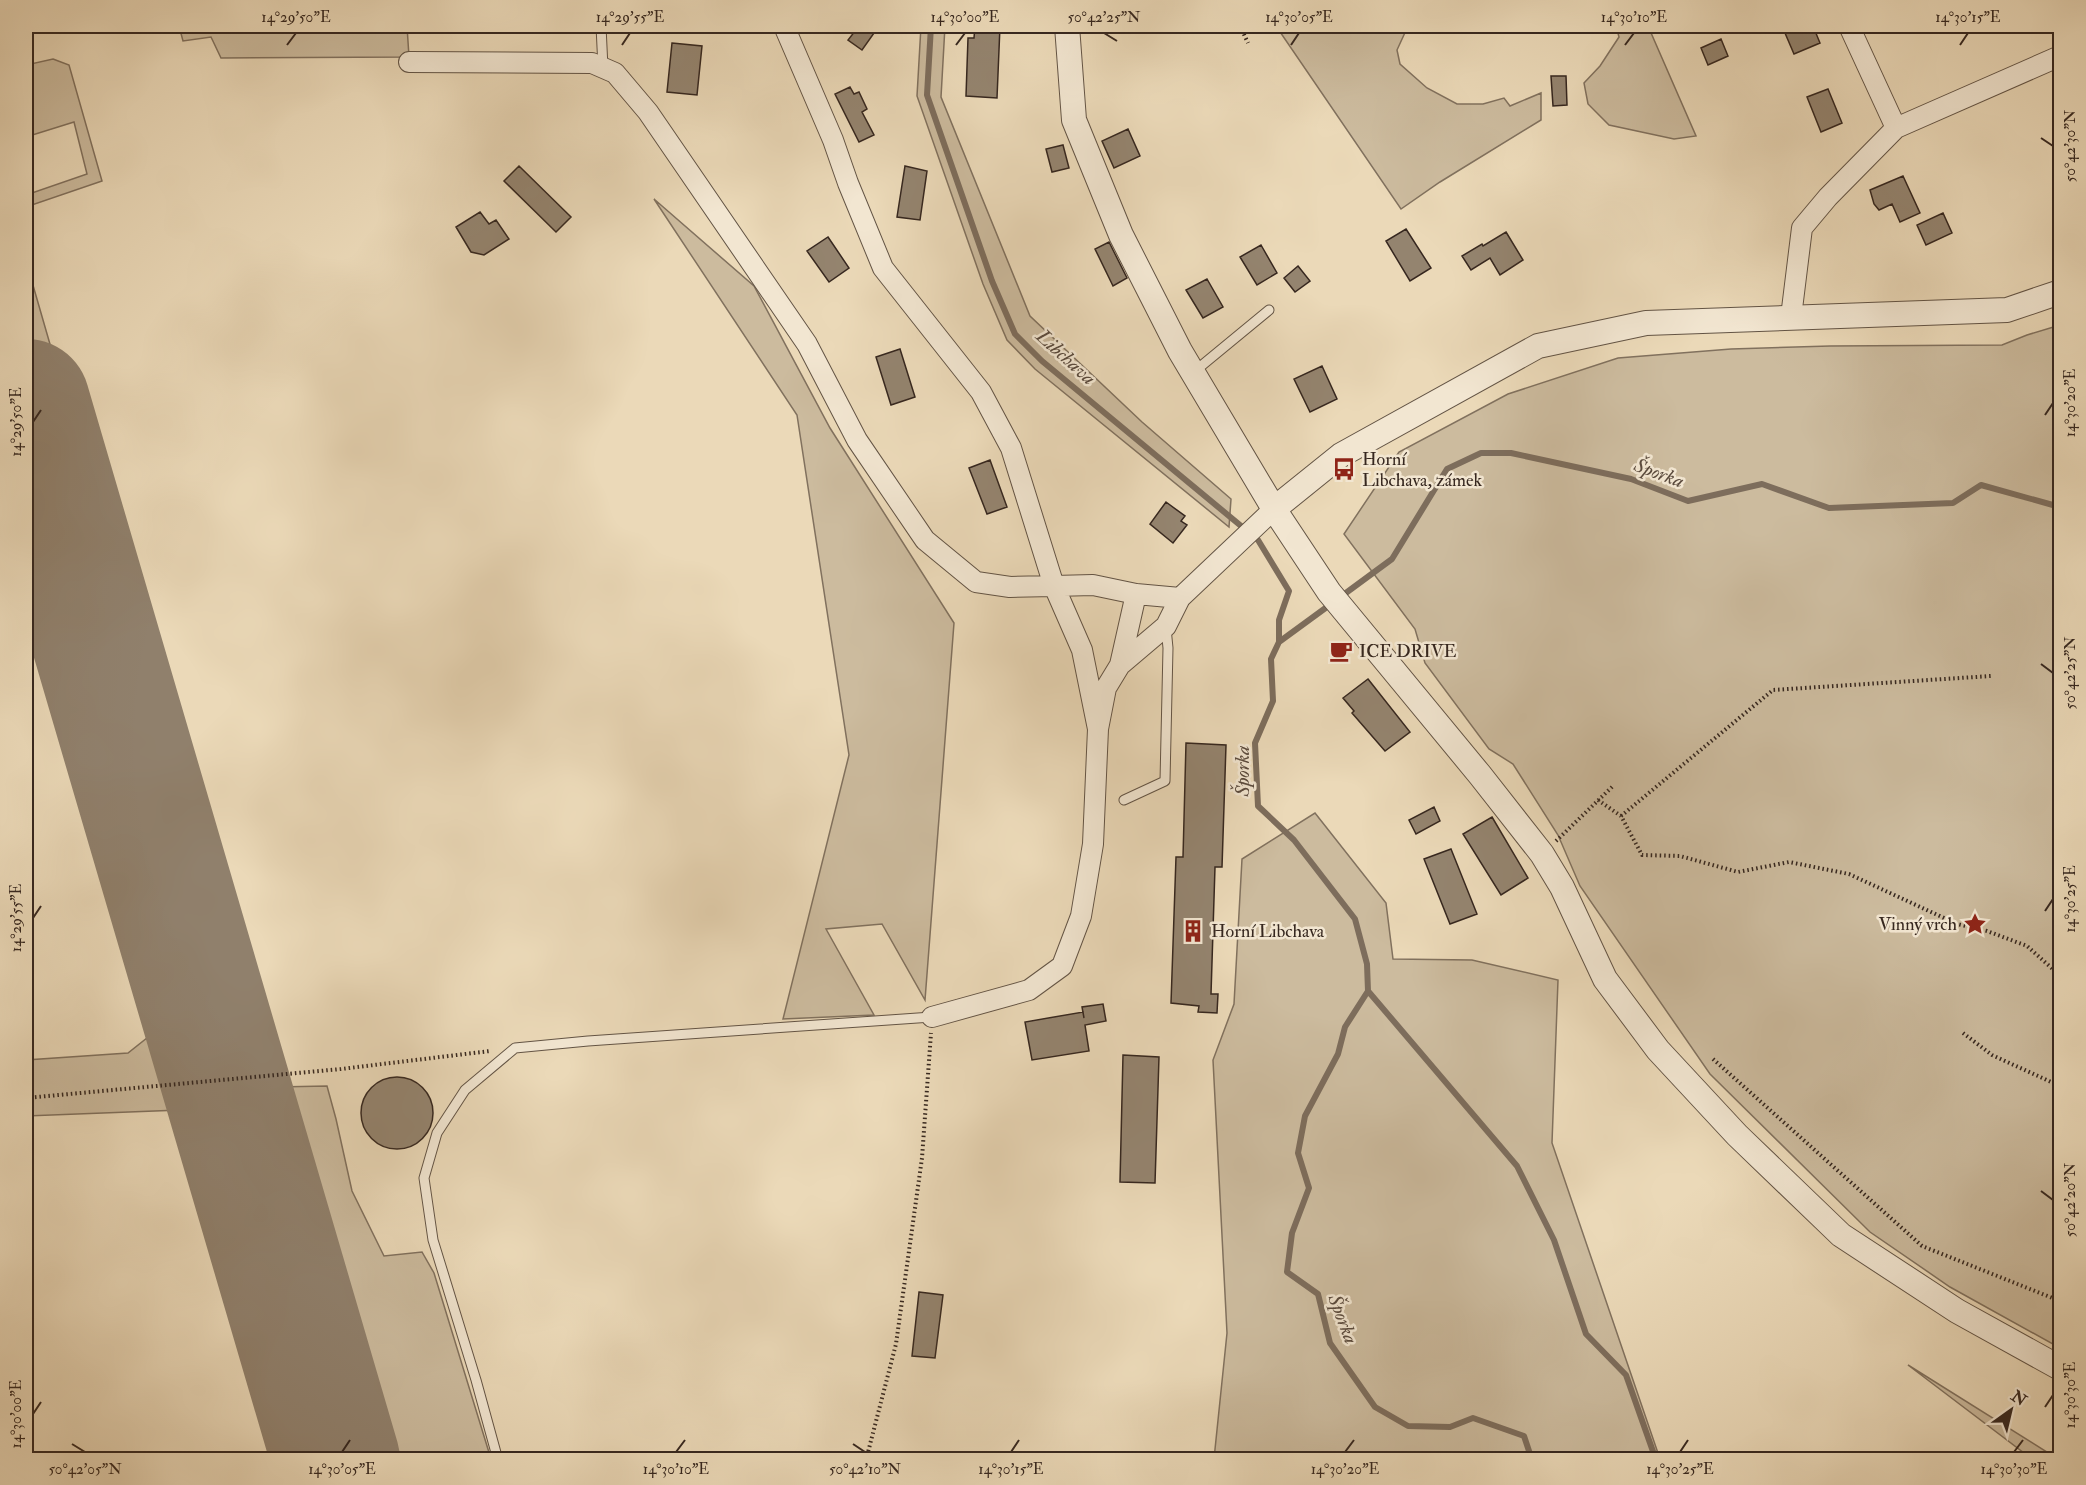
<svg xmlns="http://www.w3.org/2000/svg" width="2086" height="1485" viewBox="0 0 2086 1485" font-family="'IM FELL Double Pica',serif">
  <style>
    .green { fill: #ccbb9e; stroke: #81715e; stroke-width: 1.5 }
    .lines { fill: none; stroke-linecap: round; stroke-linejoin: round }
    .stream { stroke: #7d6d5c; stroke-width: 6 }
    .runway { stroke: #90806c; stroke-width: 128 }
    .building { fill: #94846f; stroke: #36271f; stroke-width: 1.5 }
    .service-casing { stroke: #635445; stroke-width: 11 }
    .minor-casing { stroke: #635445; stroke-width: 22 }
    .tertiary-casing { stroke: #635445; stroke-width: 26 }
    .path { stroke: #36271f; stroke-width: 4; stroke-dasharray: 1.5 3; stroke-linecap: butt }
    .service { stroke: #f2e6d1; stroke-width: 9 }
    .minor { stroke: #f2e6d1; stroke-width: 20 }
    .tertiary { stroke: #f2e6d1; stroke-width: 24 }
    .ticks { fill: none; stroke: #36271f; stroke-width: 2 }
    .labels { text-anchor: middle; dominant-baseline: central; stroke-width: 5; stroke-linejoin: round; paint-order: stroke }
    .poi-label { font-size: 18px; fill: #36271f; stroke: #f2e6d1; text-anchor: start }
    .water-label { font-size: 20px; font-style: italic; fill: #5a4a3d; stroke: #f2e6d1 }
    .neatline { fill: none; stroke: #36271f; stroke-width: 2 }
    .ticks-label { font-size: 15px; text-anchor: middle; fill: #36271f }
  </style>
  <rect width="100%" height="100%" fill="#ebd9b8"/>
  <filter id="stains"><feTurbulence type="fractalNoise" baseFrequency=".00333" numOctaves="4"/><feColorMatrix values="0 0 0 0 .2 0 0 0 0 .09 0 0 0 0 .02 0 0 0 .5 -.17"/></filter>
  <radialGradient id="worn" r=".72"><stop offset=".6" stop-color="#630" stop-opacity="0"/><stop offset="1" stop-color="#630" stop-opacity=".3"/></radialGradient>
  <path class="green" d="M179,26h228l2,31 -188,1 -10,-21 -28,4z
    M921,26h24l-4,71 89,219 112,106 89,77 -2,28 -194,-158 -28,-29 -24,-56 -66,-188z
    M1276,26h132l-11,24 3,14 27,24 30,16h26l21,-6 6,8 31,-13v27l-101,62 -39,27z
    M1616,26h32l48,110 -22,3 -65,-14 -21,-21 -4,-21 16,-17 19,-29z
    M53,59l16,6 33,116 -76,26v-12l61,-21 -13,-52 -48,15v-72z
    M654,199l100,87 76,142 124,195 -29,377 -43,-76 -56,5 48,86 -91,4 66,-264 -52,-340z
    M26,261l107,371 131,437 12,18 51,-1 9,33 16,72 32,65 38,-4 12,21 57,186h-133l-332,-1126z
    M2060,325v1023l-110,-61 -80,-55 -160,-158 -130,-188 -22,-51 -45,-71 -24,-15 -64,-86 -10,-34 -71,-95 55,-82 109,-58 110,-36 113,-9 99,-3 172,-1 25,-10z
    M26,480l289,979h-30l-90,-321 -11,-19 -158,-540z
    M1315,813l71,90 7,56 79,1 86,20 -6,163 108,316h-446l13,-126 -14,-273 21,-56 8,-145z
    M157,1030l23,80 -154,6v-56l102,-7z
    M1908,1365l150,94h-26z"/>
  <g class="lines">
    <path class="stream" d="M931,26l-4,69 65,186 23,53 27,27 216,179 31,51 -10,29v22
      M1339,598l53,-39 55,-90 34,-16h30l120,26 57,22 74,-17 67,24 124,-5 28,-18 79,22
      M1331,604l-52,38 -8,17 2,42 -18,42 3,63 36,34 61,79 12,45 1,27 -23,36 -7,27 -33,62 -7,37 11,35 -17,45 -5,39 31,22 12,49 45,64 33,19 42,1 23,-9 51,18 8,24
      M1368,991l149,175 37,74 32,94 40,41 30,85"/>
    <path class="runway" d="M26,403l310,1057"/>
  </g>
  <path class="building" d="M859,26h20l-17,24 -14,-10z
    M975,26h25l-3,72 -31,-2 2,-58h6z
    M1782,26h31l7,17 -26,11z
    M1721,39l7,17 -20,9 -7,-17z
    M672,43l30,3 -5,49 -30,-3z
    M1551,76h15l1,29 -14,1z
    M850,87l4,7 5,-2 8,17 -5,3 12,23 -15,7 -24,-48z
    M1828,89l14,34 -21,9 -14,-35z
    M1128,129l12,27 -26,12 -12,-27z
    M1063,145l6,23 -17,4 -6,-23z
    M519,166l52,51 -15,15 -52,-51z
    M905,166l22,5 -7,49 -23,-3z
    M1903,176l17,37 -20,9 -8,-18 -13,6 -5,-6 -4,-14z
    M480,212l9,12 7,-4 13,19 -25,16 -13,-3 -15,-25z
    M1943,213l9,20 -26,12 -9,-20z
    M1406,229l25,39 -21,13 -24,-40z
    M1506,232l17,28 -23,15 -10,-17 -19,12 -9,-14 20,-12 1,2z
    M828,237l21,31 -20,14 -22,-31z
    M1109,242l18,36 -14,8 -18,-37z
    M1261,245l16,28 -20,12 -17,-28z
    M1298,266l12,15 -15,11 -11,-14z
    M1207,279l16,28 -20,11 -17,-28z
    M900,349l15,48 -24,8 -15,-48z
    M1322,366l15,33 -27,13 -16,-33z
    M990,460l17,47 -20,7 -18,-46z
    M1166,502l19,14 -4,5 6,4 -14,18 -23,-19z
    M1368,679l42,53 -25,19 -33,-38 2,-2 -11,-13z
    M1186,743l40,2 -4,122h-7l-4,127h7l-1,19 -19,-1 1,-6 -28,-3 5,-146h7z
    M1434,807l6,14 -24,13 -7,-14z
    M1492,817l36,61 -27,17 -38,-61z
    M1451,849l26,65 -27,10 -26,-65z
    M1103,1004l3,17 -21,4 4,26 -57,9 -7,-38 58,-10 1,6 -2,-11z
    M1123,1055l36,2 -4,126 -35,-1z
    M361 1113a36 36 0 1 1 72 0a36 36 0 1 1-72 0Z
    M919,1292l24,3 -8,63 -23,-2z"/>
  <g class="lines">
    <g class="service-casing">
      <path id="service" d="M601,26l2,42
        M1195,371l74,-61
        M1124,800l41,-19 3,-133 -2,-20
        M498,1460l-22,-80 -43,-140 -9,-62 13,-45 28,-43 50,-42 73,-7 344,-24"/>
    </g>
    <g class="minor-casing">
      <path id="minor" d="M784,26l49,114 15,43 35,85 98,124 30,56 43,138 39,-1 43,9 44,4 94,-89
        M409,62l183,1 23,10 33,39 159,232 50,96 68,100 51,42 34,5 44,-1 28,64 16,79
        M1896,128l164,-72
        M1791,317l11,-89 26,-31 68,-69 -47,-102
        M1120,665l46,-39 14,-28
        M932,1017l97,-27 33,-24 19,-50 12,-72 5,-115 8,-41 14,-23 16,-71"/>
    </g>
    <g class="tertiary-casing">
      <path id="tertiary" d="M1067,26l7,94 47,115 59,116 94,158 55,83 151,183 62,79 20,33 43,92 53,71 79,85 104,100 116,76 103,57
        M1274,509l67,-54 197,-109 108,-23 361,-13 53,-18"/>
    </g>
    <path class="path" d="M1240,26l8,17
      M1598,800l23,16 21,39 38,1 58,16 51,-10 60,12 108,50 30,7 40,15 30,27 3,11
      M1621,816l152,-126 218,-14
      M1556,841l57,-55
      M1963,1033l29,22 59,27 9,-5
      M1713,1059l209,187 138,55
      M26,1098l315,-29 149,-18
      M866,1460l30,-116 26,-186 9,-125"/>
    <use href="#service" class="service"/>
    <use href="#minor" class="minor"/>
    <use href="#tertiary" class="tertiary"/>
  </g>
  <path class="ticks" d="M1104,33l13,8M287,45l9,-12M622,45l8,-12M956,45l9,-12M1291,45l8,-12M1625,45l9,-12M1960,45l8,-12M2041,138l12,8M2045,415l8,-12M33,422l8,-12M2041,664l12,9M2045,911l8,-12M33,918l8,-12M2041,1191l12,9M2045,1407l8,-12M33,1414l8,-12M72,1444l13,8M853,1444l12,8M342,1452l8,-12M676,1452l9,-12M1011,1452l8,-12M1345,1452l9,-12M1680,1452l8,-12M2014,1452l9,-12"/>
  <defs>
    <g id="bus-bare" transform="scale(1.8)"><path d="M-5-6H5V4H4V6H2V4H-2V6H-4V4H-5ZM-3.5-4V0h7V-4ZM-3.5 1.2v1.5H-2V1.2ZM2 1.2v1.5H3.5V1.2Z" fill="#8f2418" stroke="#f2e6d1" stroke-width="2.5" paint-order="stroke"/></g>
    <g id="cafe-bare" transform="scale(1.8)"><path d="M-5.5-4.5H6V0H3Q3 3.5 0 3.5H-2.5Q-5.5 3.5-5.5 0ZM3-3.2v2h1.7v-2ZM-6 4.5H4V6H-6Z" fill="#8f2418" stroke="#f2e6d1" stroke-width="2.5" paint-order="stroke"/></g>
    <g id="sight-bare" transform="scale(1.8)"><path d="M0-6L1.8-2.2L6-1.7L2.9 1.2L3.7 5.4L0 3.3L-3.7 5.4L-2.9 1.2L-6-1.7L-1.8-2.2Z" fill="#8f2418" stroke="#f2e6d1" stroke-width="2.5" paint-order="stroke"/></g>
    <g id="building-bare" transform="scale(1.8)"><path d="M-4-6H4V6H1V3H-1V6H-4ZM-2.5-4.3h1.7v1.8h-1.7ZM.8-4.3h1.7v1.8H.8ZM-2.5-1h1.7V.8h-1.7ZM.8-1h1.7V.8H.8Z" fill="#8f2418" stroke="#f2e6d1" stroke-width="2.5" paint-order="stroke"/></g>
  </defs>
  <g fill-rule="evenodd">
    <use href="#bus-bare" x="1344" y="469"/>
    <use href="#cafe-bare" x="1341" y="651"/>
    <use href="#sight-bare" x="1975" y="924"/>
    <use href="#building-bare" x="1193" y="931"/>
  </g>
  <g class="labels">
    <g class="poi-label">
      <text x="1362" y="459">Horní<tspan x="1362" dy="21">Libchava, zámek</tspan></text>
      <text x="1359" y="651">ICE DRIVE</text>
      <text x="1957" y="924" text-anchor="end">Vinný vrch</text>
      <text x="1211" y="931">Horní Libchava</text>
    </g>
    <g class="water-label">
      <text transform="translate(1066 357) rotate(42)">Libchava</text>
      <text transform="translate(1659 473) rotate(20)">Šporka</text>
      <text transform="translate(1242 771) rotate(-90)">Šporka</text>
      <text transform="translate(1343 1319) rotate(69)">Šporka</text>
    </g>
  </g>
  <rect width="2086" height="1485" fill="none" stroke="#ebd9b8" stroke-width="66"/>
  <g transform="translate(2011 1410) rotate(34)" stroke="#f2e6d1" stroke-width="4.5" paint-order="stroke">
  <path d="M0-4.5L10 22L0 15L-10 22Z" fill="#36271f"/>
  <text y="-9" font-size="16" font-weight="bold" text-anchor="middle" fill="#36271f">N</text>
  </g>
  <rect x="33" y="33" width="2020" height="1419" class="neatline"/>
  <g class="ticks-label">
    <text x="296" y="22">14°29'50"E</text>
    <text x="630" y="22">14°29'55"E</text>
    <text x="965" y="22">14°30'00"E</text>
    <text x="1104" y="22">50°42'25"N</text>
    <text x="1299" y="22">14°30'05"E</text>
    <text x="1634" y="22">14°30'10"E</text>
    <text x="1968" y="22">14°30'15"E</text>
    <text transform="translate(2070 146) rotate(-90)" y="5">50°42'30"N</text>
    <text transform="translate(2070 403) rotate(-90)" y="5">14°30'20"E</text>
    <text transform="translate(16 422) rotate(-90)" y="5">14°29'50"E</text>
    <text transform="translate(2070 673) rotate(-90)" y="5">50°42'25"N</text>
    <text transform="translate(2070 899) rotate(-90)" y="5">14°30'25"E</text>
    <text transform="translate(16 918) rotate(-90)" y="5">14°29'55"E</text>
    <text transform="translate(2070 1200) rotate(-90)" y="5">50°42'20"N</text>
    <text transform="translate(2070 1395) rotate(-90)" y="5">14°30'30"E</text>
    <text transform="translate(16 1414) rotate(-90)" y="5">14°30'00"E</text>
    <text x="85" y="1474">50°42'05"N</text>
    <text x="342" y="1474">14°30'05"E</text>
    <text x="676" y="1474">14°30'10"E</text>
    <text x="865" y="1474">50°42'10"N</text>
    <text x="1011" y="1474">14°30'15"E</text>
    <text x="1345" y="1474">14°30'20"E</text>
    <text x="1680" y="1474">14°30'25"E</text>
    <text x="2014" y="1474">14°30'30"E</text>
  </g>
  <rect width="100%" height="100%" filter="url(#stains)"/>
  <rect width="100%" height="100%" fill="url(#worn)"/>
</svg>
